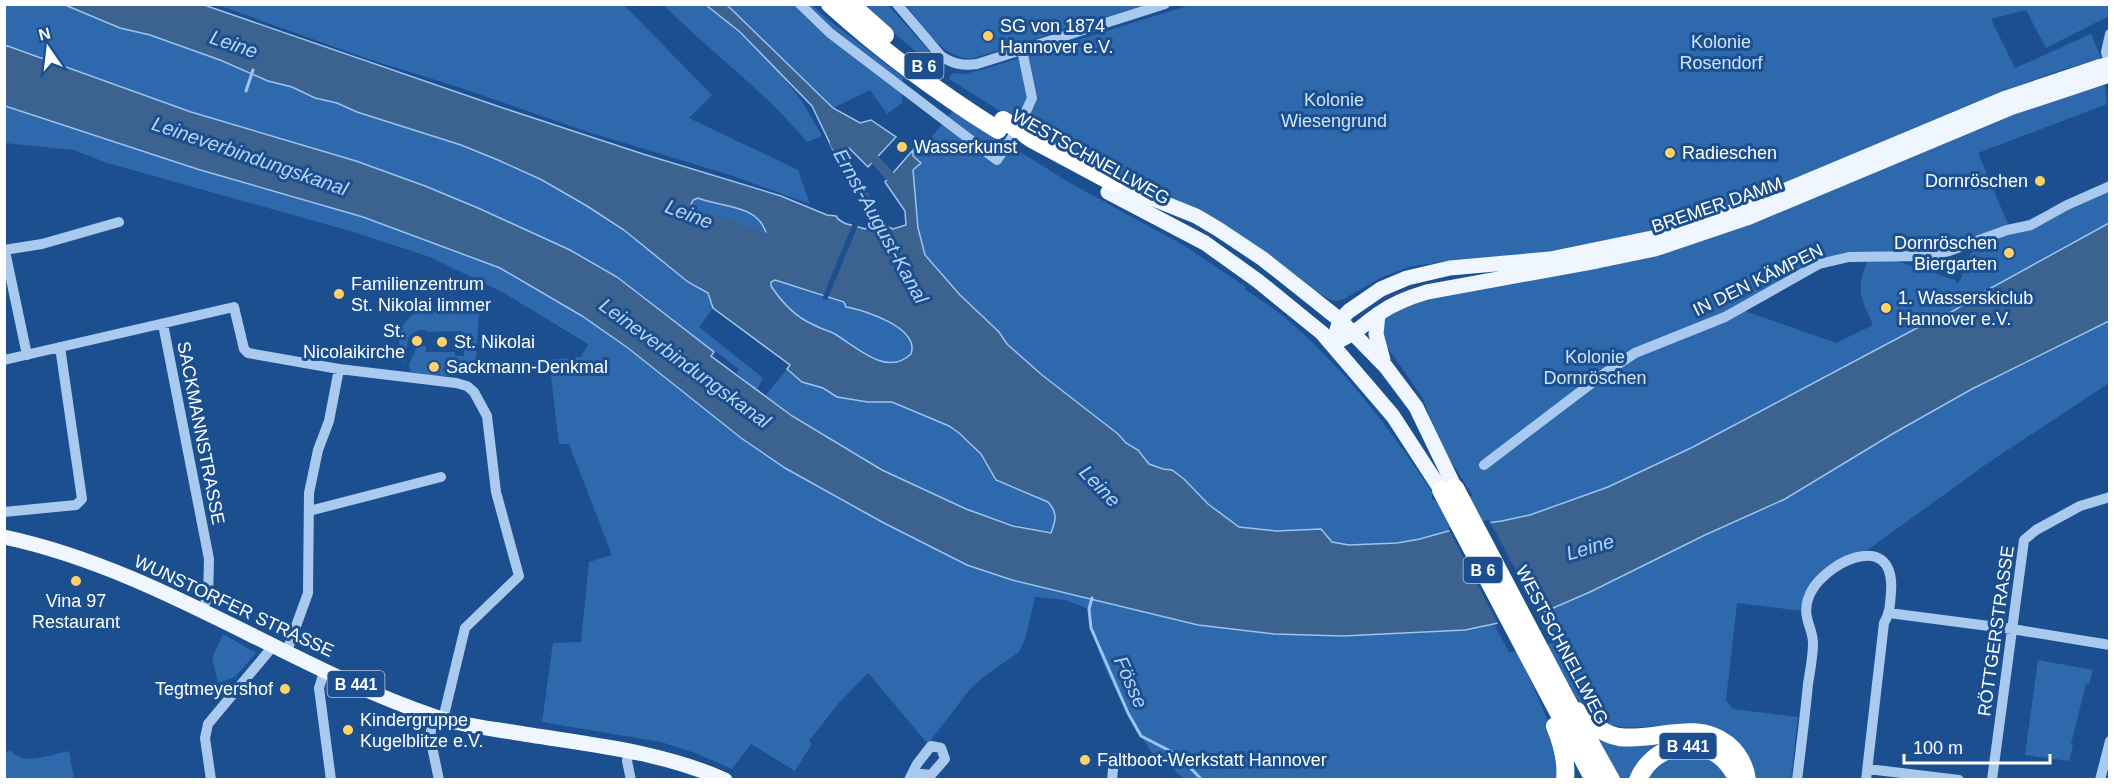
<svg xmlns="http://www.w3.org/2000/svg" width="2114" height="784" viewBox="0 0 2114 784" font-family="Arial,sans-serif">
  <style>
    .green { fill: #2e69ad }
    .water { fill: #3c6290; stroke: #9cc4f0; stroke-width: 1.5; fill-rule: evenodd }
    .pier { fill: #1b4f8f }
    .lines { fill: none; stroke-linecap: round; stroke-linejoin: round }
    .stream { stroke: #9cc4f0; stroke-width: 3 }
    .canal { stroke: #3c6290; stroke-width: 10 }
    .river { stroke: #3c6290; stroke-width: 18 }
    .minor { stroke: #a9c9ee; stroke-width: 10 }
    .major { stroke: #f0f6ff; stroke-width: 15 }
    .highway { stroke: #fff; stroke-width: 18 }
    .major-bridge { stroke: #f0f6ff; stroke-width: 15 }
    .highway-bridge { stroke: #fff; stroke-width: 18 }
    .poi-dot { fill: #ffd166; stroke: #1b4f8f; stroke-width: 2 }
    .labels { text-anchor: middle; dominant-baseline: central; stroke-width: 6; stroke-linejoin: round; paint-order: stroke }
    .shield { fill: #1b4f8f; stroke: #bbcadd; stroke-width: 1.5 }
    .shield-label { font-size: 16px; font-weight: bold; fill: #fff }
    .poi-label { font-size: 18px; fill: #fff; stroke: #1b4f8f; text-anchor: start }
    .park-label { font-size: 18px; fill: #cfe3fa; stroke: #1b4f8f }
    .street-label { font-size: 18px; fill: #fff; stroke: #1b4f8f }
    .water-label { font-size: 20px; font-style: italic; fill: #b5d3f5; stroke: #1b4f8f }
  </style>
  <rect width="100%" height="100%" fill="#1b4f8f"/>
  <path class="green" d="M5,5h60l55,23 30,7 70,25 48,21 24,6 23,11 22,5 20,9 104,33 37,15 44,20 45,26 37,24 64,52 20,11 5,15 -14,19 64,51 -6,12 -20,-17 2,-4 -24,-18 -1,1 -97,-75 -47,-27 -145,-64 -69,-25 -165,-49 -186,-67z
    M218,5h406l88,90 -23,23 109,52 12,34 -77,-28 -148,-45 -127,-44 -90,-28z
    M664,5h42l34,27 37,38 25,31 20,35 -15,6c-42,-51 -97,-90 -143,-137z
    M727,5h85l13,12 78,60 -1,26 -15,11 -17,-24 -37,18z
    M861,5h27l51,57 -6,4z
    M906,5h238l-173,54c-31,-2 -48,-33 -65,-54z
    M1190,5h919v11l-63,32 -20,-38 -35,9 24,49 76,-34 10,24 -55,17 -87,34 -204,87 -110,37 -104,20 -88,7 -44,7 -27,10 -36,21 -9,3 -6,-1 -22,-12 -169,-102 -52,-24 -61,-34 -78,-49 3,-6 12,1 17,-4z
    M2105,85l2,19 -129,49 30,71 -64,26 -16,3h-86l-97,58 91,32 37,-18c-13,-31 -18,-33 -5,-65l29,1 58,19 2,3 3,-2 16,-40 133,-55 1,37 -128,70 -37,23 -28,12 -193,104 -116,55 -78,28 -28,6 -36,5 -46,13 -23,4 -48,2 -73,-14 -37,-4 -31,-23 -24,-25 -35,-15 -11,-14 -12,-7 -8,-9 -76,-59 -35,-31 -8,-12 -39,-37 -35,-40 -7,-27 -5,-58 8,-7 -8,-7 1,-6 8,6 2,-1 4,2 5,-5 -6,-9 26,-33 117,73 115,63 61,41 -1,2c12,9 26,17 38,27 59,49 107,112 149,176v8l41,-4 -23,-36h-3l-25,-63 -39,-56 1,-22 10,-8 38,-14 114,-20 397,-137 98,-36z
    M4,106l193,63 166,48 137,51 82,48 46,32 113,90 141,84 85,43 45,15 186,45 75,9 192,-4 29,-6 15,28 9,-1 37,86 5,42h-376l-17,-15 -10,-3c-26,-41 -64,-103 -68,-152l-24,-9 -28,-3h-2l-9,39 -7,16 -37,26 -12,11 -42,55 -60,-71 -30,31 -29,37 3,3 -17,27 -44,-27 -19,25 -34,-15 -37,-12 -119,-20 11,-79 28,-1 8,-80 23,-7 -43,-111h-10l-10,-84 32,-3 7,-13 -84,-51 -74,-36 -80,-26 -246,-69 -30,-12 -69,-7z
    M698,198c25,10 62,6 70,38 -19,9 -56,-16 -74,-25l-3,-6 2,-5z
    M774,280l70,23 2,4c19,3 74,21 65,47 -25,24 -56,-9 -78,-21 -7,-3 -14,-5 -21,-9 -16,-7 -31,-23 -41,-38v-4z
    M417,311l62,3 -4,57c-22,8 -42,5 -64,1l-2,-7 8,-19h9v6h29v4h9v-9l3,-4v-5l-6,-7 -35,1 -1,-2h-6l-10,6 -6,28c-6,-26 -8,-36 14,-53z
    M2109,321v62l-124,82 -116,84 -19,6 -41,31 -5,12 -1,13 -66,-8 -11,97 7,9 65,8 -7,62h-40l-36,-52c-20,-6 -39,-3 -59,-1 -15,1 -31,3 -46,-1 -31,-10 -51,-54 -66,-80l7,-2 -14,-28 53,-23 115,-57 80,-36 109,-66 78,-44z
    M787,369l15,13 21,6 14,9 31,5h24l57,24 11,7 21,21 15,26 52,22c10,11 8,18 3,31 -104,-21 -202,-74 -286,-137z
    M223,634l33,19 -21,24 -17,6 -6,-25z
    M2038,660l55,10 -4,14h-3l-15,60 2,1 -4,16 -44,-6z
    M1594,733l103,8 -64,38h-16z
    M11,751c13,16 40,3 58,0l5,28h-69v-27z
    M1684,753l28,6 19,21h-85l15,-18z"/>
  <path class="water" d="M65,5h139l299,103 140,46 138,42 46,19 9,1c6,10 20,9 29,13l2,-2 9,2v-4l-3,-6 6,-2 7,9 7,3 13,-4 -1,-14 -20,-29 28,-32v6l8,7 -8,7 5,58 7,27 35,40 39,37 8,12 35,31 76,59 8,9 12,7 11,14 14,5 9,1 12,9 24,25 31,23 37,4 45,-2 11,13 17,3 48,-2 23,-4 46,-13 36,-5 28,-6 78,-28 85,-40 224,-119 28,-12 37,-23 127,-70v98l-137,68 -78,44 -109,66 -80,36 -115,57 -53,23 -72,15 -122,6 -69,-2 -76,-9 -186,-45 -45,-15 -85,-43 -97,-54 -44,-30 -113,-90 -46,-32 -82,-48 -137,-51 -166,-48 -192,-63v-61l186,67 165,49 69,25 53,22 92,42 47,27 97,75 -3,4 81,60 90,54 84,39 47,17 38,7c5,-13 7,-20 -3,-31l-52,-22 -15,-26 -22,-21 -10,-7 -57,-24h-24l-31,-5 -14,-9 -21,-6 -15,-13 3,-4 -77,-57 -5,-15 -20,-11 -64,-52 -37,-24 -45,-26 -44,-20 -37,-15 -104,-33 -20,-9 -22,-5 -23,-11 -24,-6 -48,-21 -70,-25 -30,-7zM698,198c25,10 62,6 69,38 -18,9 -56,-16 -72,-25l-4,-6 2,-5zM775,280l69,22 2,5c19,3 74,21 65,47 -25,24 -56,-9 -78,-21 -7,-3 -14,-5 -21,-9 -16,-7 -31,-23 -41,-38v-4z
    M706,5h21l106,103 27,15 11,-3 25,17 -28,30 -19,-19 -13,8 -24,-50 -72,-74z"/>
  <path class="pier" d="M853,223h6l-32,77 -5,-1z
    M1489,520l52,97 -42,9 -51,-98z"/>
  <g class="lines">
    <path class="stream" d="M246,91l7,-21
      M1092,598l-3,11 2,19 37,85 13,23 37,19 24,25"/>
    <path class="canal" d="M835,143l47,86
      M867,151l32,35"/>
    <path class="river" d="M709,222l65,23"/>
    <path class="minor" d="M800,4l30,29 167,127 22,-33 13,-29 -10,-48
      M897,4l44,52c12,8 22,10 36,8l188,-60
      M2110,34l-4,18 4,16
      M4,250l38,-6 77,-22
      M5,251l22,104
      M163,324l46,235 -1,37 -6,15
      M4,360l230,-53 10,42 4,4 91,16 117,14 11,3 7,6 13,24 9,76 23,84 -54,52 -22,91
      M1484,465l121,-92 30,-20 90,-36 94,-53 30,-7 78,-1 22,-5 58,-21 24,-5 36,-20 43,-19
      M309,511l132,-34
      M4,512l72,-7 6,-6 -22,-152
      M1889,613l123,16 98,16
      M287,651l21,-58 1,-100 9,-43 11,-29 10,-52
      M325,669l-6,19 12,92
      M433,716l-3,21 9,43
      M629,751l-2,10 4,19
      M1868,769l91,11
      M211,780l-6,-42 3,-14 66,-79
      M909,780l8,-16 14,-18 10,2 4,11 -14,16 -17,-2
      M1112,780l2,-22
      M1797,780c4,-32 8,-64 11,-96 2,-13 5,-27 5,-41 0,-15 -11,-25 -5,-44 10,-34 88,-74 83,-7 -1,12 -1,21 -7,31l-18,157
      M1992,780l32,-240 12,-10 44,-24 30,-9
      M2100,780l10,-39"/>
    <path class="major" d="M1114,183l82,33 22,13 45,30 77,61 46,47 30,40 39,81
      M1108,192l97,51 53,38 64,52 71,83 48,74
      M1378,314l-2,20 7,26
      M1333,343l7,-23 9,-9 32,-22 26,-11 43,-10 100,-9 102,-21 91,-30 263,-110 92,-31
      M1333,343c22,-8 29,-18 47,-30 14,-10 30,-16 47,-21l170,-31 58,-12 92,-31 263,-110 100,-33
      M4,537c155,33 284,130 432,180 24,8 51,11 76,15 71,12 146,18 213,48"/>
    <path class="highway" d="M830,4c53,48 109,89 168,126
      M850,4l35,31
      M1032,139l82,44
      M1455,488l112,213 44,79
      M1441,490l153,290
      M1577,711c13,11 25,23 42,26 36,5 76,-18 108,7 11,9 18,21 20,36
      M1555,726c7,17 12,35 10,54
      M1638,780c12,-30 51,-45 79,-26 9,6 16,16 21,26"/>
    <path class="major-bridge" d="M2098,67l12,-3"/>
    <path class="highway-bridge" d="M1003,120l29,19"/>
  </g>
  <g class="poi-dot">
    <circle cx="988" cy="36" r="6"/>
    <circle cx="902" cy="147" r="6"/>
    <circle cx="1670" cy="153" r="6"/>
    <circle cx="2040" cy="181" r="6"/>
    <circle cx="2009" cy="253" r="6"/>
    <circle cx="339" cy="294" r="6"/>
    <circle cx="1886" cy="308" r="6"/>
    <circle cx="417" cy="341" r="6"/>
    <circle cx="442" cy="342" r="6"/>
    <circle cx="434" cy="367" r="6"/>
    <circle cx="76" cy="581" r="6"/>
    <circle cx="285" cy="689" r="6"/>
    <circle cx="348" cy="730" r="6"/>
    <circle cx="1085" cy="760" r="6"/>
  </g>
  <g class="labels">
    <g class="shield">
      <rect x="904.5" y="53" width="39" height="26" rx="4.5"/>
      <rect x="1463.5" y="557" width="39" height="26" rx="4.5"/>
      <rect x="327.5" y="671" width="57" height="26" rx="4.5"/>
      <rect x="1659.5" y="733" width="57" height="26" rx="4.5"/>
    </g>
    <g class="shield-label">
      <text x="924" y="66">B 6</text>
      <text x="1483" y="570">B 6</text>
      <text x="356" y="684">B 441</text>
      <text x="1688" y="746">B 441</text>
    </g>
    <g class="poi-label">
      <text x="1000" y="26">SG von 1874<tspan x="1000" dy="21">Hannover e.V.</tspan></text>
      <text x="914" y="147">Wasserkunst</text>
      <text x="1682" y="153">Radieschen</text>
      <text x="2028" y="181" text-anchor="end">Dornröschen</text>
      <text x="1997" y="243" text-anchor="end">Dornröschen<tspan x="1997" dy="21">Biergarten</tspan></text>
      <text x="351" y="284">Familienzentrum<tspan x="351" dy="21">St. Nikolai limmer</tspan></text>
      <text x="1898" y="298">1. Wasserskiclub<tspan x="1898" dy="21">Hannover e.V.</tspan></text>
      <text x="405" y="331" text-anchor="end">St.<tspan x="405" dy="21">Nicolaikirche</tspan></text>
      <text x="454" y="342">St. Nikolai</text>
      <text x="446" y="367">Sackmann-Denkmal</text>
      <text x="76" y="601" text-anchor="middle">Vina 97<tspan x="76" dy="21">Restaurant</tspan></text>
      <text x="273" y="689" text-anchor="end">Tegtmeyershof</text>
      <text x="360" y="720">Kindergruppe<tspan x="360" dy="21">Kugelblitze e.V.</tspan></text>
      <text x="1097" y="760">Faltboot-Werkstatt Hannover</text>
    </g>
    <g class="park-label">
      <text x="1721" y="42">Kolonie<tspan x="1721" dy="21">Rosendorf</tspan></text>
      <text x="1334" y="100">Kolonie<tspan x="1334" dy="21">Wiesengrund</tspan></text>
      <text x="1595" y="357">Kolonie<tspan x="1595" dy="21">Dornröschen</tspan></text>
    </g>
    <g class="street-label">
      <text transform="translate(1091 157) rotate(29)">WESTSCHNELLWEG</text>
      <text transform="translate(1717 205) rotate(-19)">BREMER DAMM</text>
      <text transform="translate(1758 280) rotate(-26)">IN DEN KÄMPEN</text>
      <text transform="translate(201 433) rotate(79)">SACKMANNSTRASSE</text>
      <text transform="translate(234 606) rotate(25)">WUNSTORFER STRASSE</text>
      <text transform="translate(1996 631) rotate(-82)">RÖTTGERSTRASSE</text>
      <text transform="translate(1562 645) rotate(62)">WESTSCHNELLWEG</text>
    </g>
    <g class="water-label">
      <text transform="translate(234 44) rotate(19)">Leine</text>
      <text transform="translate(250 156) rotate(19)">Leineverbindungskanal</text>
      <text transform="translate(689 214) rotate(21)">Leine</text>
      <text transform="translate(881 226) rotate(61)">Ernst-August-Kanal</text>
      <text transform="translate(685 363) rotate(36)">Leineverbindungskanal</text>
      <text transform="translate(1100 486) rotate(46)">Leine</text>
      <text transform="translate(1590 547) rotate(-16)">Leine</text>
      <text transform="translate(1131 682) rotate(66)">Fösse</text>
    </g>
  </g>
  <rect width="2114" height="784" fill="none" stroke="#ffffff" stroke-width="12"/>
  <g transform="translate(48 48) rotate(346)" stroke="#1b4f8f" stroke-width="4.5" paint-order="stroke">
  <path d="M0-4.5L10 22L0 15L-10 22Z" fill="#ffffff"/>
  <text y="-9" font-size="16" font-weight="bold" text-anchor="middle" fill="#ffffff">N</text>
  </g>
  <path d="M1904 754v9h146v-9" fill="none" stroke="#ffffff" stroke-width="3"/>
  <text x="1913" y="754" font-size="18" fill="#ffffff" stroke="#1b4f8f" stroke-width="4.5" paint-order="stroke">100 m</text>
</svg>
